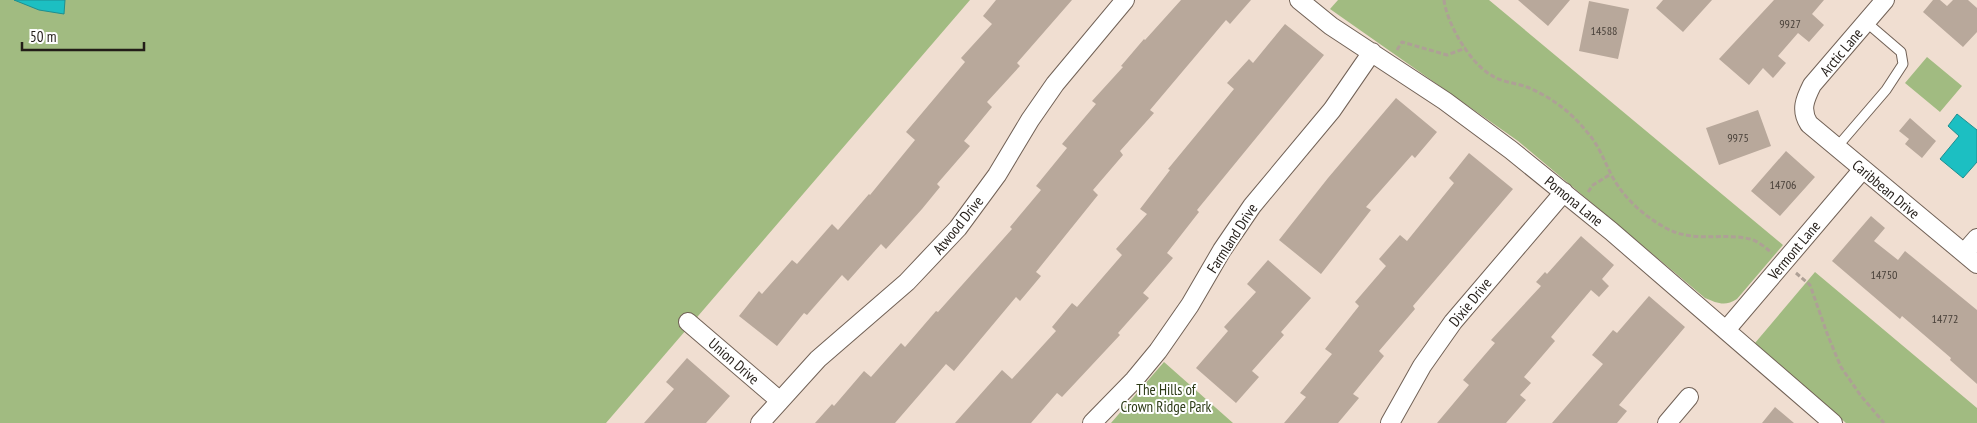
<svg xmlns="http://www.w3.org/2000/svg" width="1977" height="423" viewBox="0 0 1977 423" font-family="'PT Sans Narrow',sans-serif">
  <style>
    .green { fill: #a1bb81 }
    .water { fill: #1cbfc2; stroke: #1e8e8f }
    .building { fill: #b8a89b }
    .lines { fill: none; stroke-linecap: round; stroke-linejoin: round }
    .service-casing { stroke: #716156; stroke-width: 11 }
    .minor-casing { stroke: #716156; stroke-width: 20 }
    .path { stroke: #aea096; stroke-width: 3; stroke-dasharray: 5 2.5; stroke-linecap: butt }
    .service { stroke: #fff; stroke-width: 9 }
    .minor { stroke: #fff; stroke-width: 18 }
    .labels { text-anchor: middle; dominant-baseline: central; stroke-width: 4; stroke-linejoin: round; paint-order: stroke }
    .number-label { font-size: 12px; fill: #484039 }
    .street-label { font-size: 15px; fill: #231d18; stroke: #fff }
    .park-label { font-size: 15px; fill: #2e3c18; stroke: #fff }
  </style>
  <rect width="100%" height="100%" fill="#f0ded1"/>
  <path class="green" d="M0,0h970l-364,423h-606z
    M1338,0h151l294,245 -46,54c-12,8 -20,4 -32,-1l-187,-157 -188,-132z
    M1927,57l35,29 -22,26 -35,-29z
    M1815,272l162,136v15h-131l-91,-80z
    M1164,362l69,61h-122z"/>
  <path class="water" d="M14,0h51l-1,14 -25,-4z
    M1957,114l20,16v32l-14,16 -23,-19 19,-23 -11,-10z"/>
  <path class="building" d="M996,0h76l-55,63 3,3 -33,36 5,5 -28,34 6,5 -33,38 3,3 -18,22 -36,40 -5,-5 -33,37 -6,-6 -35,40 -3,-2 -27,33 -38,-30 20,-25 3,3 30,-34 5,4 35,-40 6,6 31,-36 1,1 45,-55 -9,-8 59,-70 -4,-4 31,-34 -9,-8z
    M1181,0h70l-21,24 -4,-4 -76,90 4,3 -34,38 3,4 -30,35 5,5 -62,77 5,4 -21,25 -4,-4 -62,74 -8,-7 -51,59h-80l17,-19 2,2 30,-35 7,6 30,-34 4,4 31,-36 2,1 74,-83 -2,-2 31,-37 -5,-4 31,-38 -5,-4 34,-40 -4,-3 31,-34 -2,-1 23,-27 1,1z
    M1518,0h52l-22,26z
    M1663,0h49l-29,32 -27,-24z
    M1774,0h50l-12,14 12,11 -15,17 -11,-9 -20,23 8,7 -13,15 -10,-10 -14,17 -30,-26z
    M1933,0h7l7,6 6,-6h15l9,8v24l-14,15 -40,-35z
    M1589,1l40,8 -11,50 -39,-8z
    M1285,24l39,31 -127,155 2,2 -32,41 6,5 -30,35 6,5 -31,35 2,2 -58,62 -5,-4 -26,30h-76l47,-53 10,9 44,-48 -4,-4 20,-24 5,4 45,-52 -6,-6 31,-35 -7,-5 30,-39 -2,-1 66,-80 -7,-6 22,-24 4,4z
    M1396,98l41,34 -22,26 -3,-3 -46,52 5,3 -50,64 -42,-34 49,-62z
    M1758,110l13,36 -52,19 -13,-37z
    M1910,118l26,23 -14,17 -17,-14 4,-5 -10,-8z
    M1786,151l29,26 -35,39 -29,-25z
    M1469,153l44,36 -100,117 2,3 -36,42 5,5 -31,38 6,4 -21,25h-54l22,-26 -6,-4 32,-39 -7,-5 34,-43 -4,-4 31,-36 -7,-7 21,-24 7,6 47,-58 -5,-5z
    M1871,216l14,12 -11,13 24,19 7,-9 72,59v74l-27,-24 1,-2 -49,-42 -2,3 -68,-58z
    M1581,236l33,29 -12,14 7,7 -10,11 -8,-7 -40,47 4,4 -31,36 7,6 -11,12 6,5 -20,23h-69l32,-38 -6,-5 32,-37 -4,-3 50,-54 -5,-4 9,-10 2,2z
    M1268,260l43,38 -30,34 3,3 -32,36 7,6 -23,26 -40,-35 32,-37 -4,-4 32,-35 -9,-8z
    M1649,296l36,31 -66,78 8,6 -10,12h-65l51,-59 -11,-9 21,-25 4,3z
    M687,358l43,38 -24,27h-62l30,-34 -8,-7z
    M1775,407l19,16h-32z"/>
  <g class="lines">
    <g class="service-casing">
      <path id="service" d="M1837,147l49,-57 17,-26 -2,-12 -35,-30"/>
    </g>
    <g class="minor-casing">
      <path id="minor" d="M1299,0l32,26 114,75 66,49 100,81 222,192
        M1885,0l-73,85c-7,14 -12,25 -3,39l168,140
        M1964,253l13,-15
        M688,322l91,78
        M1726,330l137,-161
        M760,423l58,-64 89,-77 51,-54 39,-53 33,-55 25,-36 70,-84
        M1092,423l42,-43 24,-29 32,-46 32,-55 30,-44 80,-96 40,-58
        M1390,423l32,-57 31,-44 111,-130
        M1667,423l22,-26"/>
    </g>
    <path class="path" d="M1444,0c3,24 26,63 47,75 10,7 25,8 36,12 24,10 44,25 60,45 12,13 18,31 26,46 13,22 30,37 51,49 30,17 56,5 86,12 8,2 16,9 22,14
      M1397,50l5,-8 45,13 19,-7
      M1588,192l5,-7 18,-11
      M1796,273l14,12 18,51 13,31 20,29 23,27"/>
    <use href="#service" class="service"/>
    <use href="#minor" class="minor"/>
  </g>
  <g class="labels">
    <g class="number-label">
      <text x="1790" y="23">9927</text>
      <text x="1604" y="30">14588</text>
      <text x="1738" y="137">9975</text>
      <text x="1783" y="184">14706</text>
      <text x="1884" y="274">14750</text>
      <text x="1945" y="318">14772</text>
    </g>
    <g class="street-label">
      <text transform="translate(1841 52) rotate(-50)">Arctic Lane</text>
      <text transform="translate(1886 189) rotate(40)">Caribbean Drive</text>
      <text transform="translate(1574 201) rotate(39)">Pomona Lane</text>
      <text transform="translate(958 225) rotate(-51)">Atwood Drive</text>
      <text transform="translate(1232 238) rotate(-57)">Farmland Drive</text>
      <text transform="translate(1794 250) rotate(-50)">Vermont Lane</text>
      <text transform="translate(1470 302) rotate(-51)">Dixie Drive</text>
      <text transform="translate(734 361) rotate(41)">Union Drive</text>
    </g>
    <g class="park-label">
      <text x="1166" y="389">The Hills of<tspan x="1166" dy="17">Crown Ridge Park</tspan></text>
    </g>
  </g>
  <path d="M22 42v8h122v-8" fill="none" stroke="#231d18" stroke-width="2.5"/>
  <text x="30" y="42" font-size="15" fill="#231d18" stroke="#ffffff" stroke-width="4" paint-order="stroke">50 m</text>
</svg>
